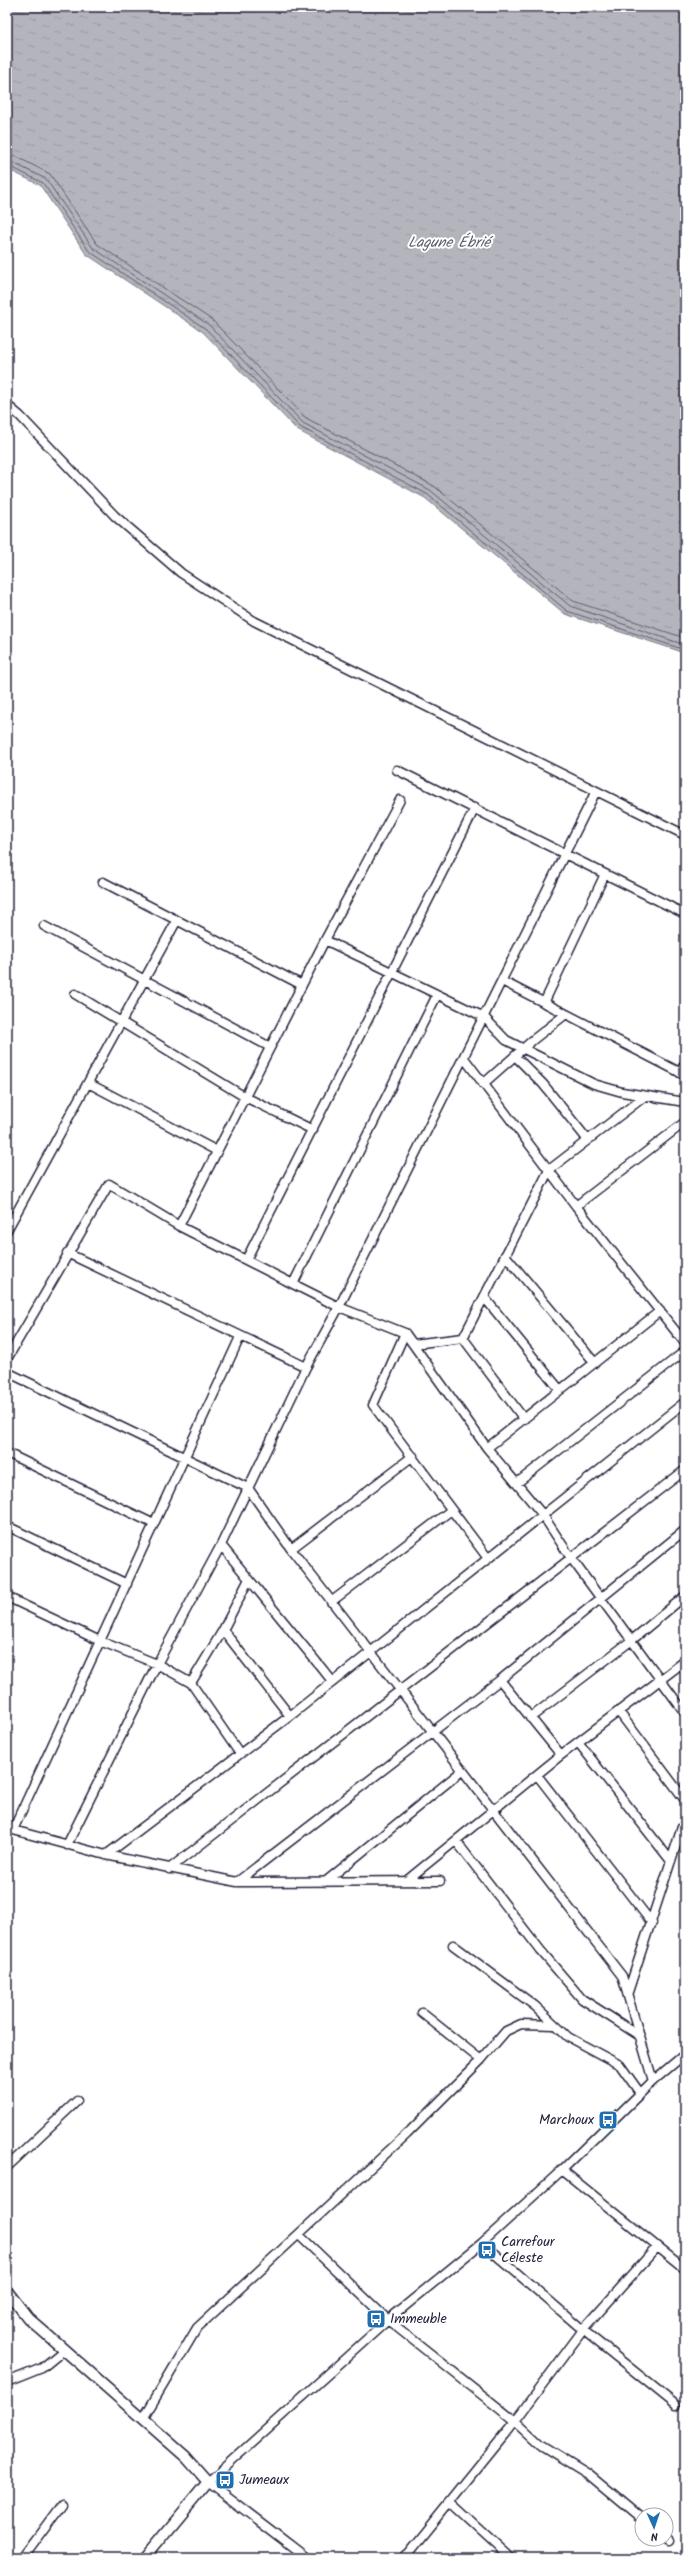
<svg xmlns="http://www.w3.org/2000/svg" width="692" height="2565" viewBox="0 0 692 2565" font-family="Kalam,sans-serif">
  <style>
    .water { fill: url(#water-ripples); stroke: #7a7a88 }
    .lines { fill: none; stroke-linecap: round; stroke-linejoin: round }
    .shore { stroke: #5c5c6f; stroke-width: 1 }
    .minor-casing { stroke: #22223b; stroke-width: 11 }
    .tertiary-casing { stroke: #22223b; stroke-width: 13 }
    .minor { stroke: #fff; stroke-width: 8 }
    .tertiary { stroke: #fff; stroke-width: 10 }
    .labels { text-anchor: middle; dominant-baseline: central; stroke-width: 4; stroke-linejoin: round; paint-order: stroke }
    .poi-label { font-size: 14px; fill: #22223b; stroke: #fff; text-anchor: start }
    .water-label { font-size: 15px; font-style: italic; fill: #5c5c6f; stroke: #fff }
  </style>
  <defs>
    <pattern id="water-ripples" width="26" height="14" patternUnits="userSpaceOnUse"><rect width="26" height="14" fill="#b4b4bc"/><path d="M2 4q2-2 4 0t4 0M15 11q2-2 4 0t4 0" fill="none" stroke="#9a9aa2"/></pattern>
  </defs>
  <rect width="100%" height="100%" fill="#fff"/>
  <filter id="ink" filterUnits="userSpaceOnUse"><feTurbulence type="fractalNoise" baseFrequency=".025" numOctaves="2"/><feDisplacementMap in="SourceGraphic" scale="8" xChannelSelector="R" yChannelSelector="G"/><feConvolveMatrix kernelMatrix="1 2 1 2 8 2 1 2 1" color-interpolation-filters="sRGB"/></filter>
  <g filter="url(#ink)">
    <path class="water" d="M7,7h678v648l-9,-5 -111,-36 -140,-116 -128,-68 -94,-98 -117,-78 -46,-69 -33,-16z"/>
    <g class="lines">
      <path class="shore" d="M7,154l8,2 35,18 47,70 115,76 94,98 128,68 139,115 112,37
        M7,160l39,19 47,69 116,77 94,98 127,67 140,116 115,39
        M7,165l36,18 46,68 117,78 94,98 127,67 140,117 118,39"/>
      <g class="minor-casing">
        <path id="minor" d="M7,405l13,11 95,100 66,57 73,48 431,214
          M397,770l288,144
          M103,882l199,103
          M44,926l226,121
          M325,940l159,77 22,23 88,44 28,8 63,10
          M502,981l183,94
          M75,994l170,103 68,33
          M544,1003l61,-129
          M515,1056l28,28 44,55
          M464,1058l112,148 109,137
          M680,1073l5,-10
          M88,1083l129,68
          M483,1084l51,-45 32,-25
          M576,1206l109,-84
          M179,1226l146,-286 75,-140
          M7,1230l170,-310
          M67,1253l239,114
          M505,1255l90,108
          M246,1260l229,-452
          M293,1284l144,-289
          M484,1297l76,93
          M405,1333l-32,72 114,152
          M240,1337l-227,493 93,25 131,27 203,-1
          M463,1338l61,81
          M413,1344l50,-6 86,-168 96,-74
          M7,1359l102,-175 70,42 114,58 46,23 66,26 82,115 55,66 29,44 114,155
          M7,1372l241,116 43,61 331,427 31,105
          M487,1448l173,-137
          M7,1453l147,71
          M517,1483l168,-132
          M7,1526l120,58
          M221,1545l112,137
          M291,1549l122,-93
          M7,1597l93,44 57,23 34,19 49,71
          M331,1602l119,-91
          M223,1630l67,86
          M500,1680l61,75
          M191,1683l32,-53 26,-51
          M619,1712l66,88
          M530,1718l102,-78 53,-44
          M578,1742l93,119
          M537,1775l115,148
          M456,1841l85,110 41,48 58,37
          M67,1845l90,-181 64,-119 85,-178 33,-60 257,-516
          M106,1855l184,-139 395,-314
          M169,1869l516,-399
          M406,1881l155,-126 124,-94
          M237,1882l263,-202 185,-150
          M325,1882l138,-112
          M453,1945l82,61 33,31 52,28 20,28
          M628,1992l54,-165 3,-2
          M422,2013l59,47
          M7,2167l70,-66
          M562,2170l123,99
          M299,2235l89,85 127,101 26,24 47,29 54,45
          M482,2243l101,87 93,75
          M7,2382l35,-14 22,-18
          M143,2419l54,-91 210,-194 74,-74 25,-29 15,-7 34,1
          M450,2503l60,55
          M665,2539l3,2
          M22,2558l40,-54
          M307,2558l-99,-76 180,-162 94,-77 80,-73 91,-89 32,-27
          M404,2558l111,-137 68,-91 74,-83"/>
      </g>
      <g class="tertiary-casing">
        <path id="tertiary" d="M7,2291l21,27 158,139 22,25 -63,76"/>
      </g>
      <use href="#minor" class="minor"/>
      <use href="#tertiary" class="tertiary"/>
    </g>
  </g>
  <defs>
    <g id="bus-square" transform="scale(1)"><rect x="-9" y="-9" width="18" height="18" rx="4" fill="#1f6fb2" stroke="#fff"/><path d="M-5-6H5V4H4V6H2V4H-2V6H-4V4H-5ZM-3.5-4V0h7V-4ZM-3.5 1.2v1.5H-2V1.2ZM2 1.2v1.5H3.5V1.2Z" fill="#fff"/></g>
  </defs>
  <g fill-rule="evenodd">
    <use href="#bus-square" x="608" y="2120"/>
    <use href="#bus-square" x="487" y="2250"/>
    <use href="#bus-square" x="376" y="2319"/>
    <use href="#bus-square" x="225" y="2480"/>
  </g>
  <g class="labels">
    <g class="poi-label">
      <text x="594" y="2120" text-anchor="end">Marchoux</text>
      <text x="501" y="2242">Carrefour<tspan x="501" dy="16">Céleste</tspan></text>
      <text x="390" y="2319">Immeuble</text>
      <text x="239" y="2480">Jumeaux</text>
    </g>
    <g class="water-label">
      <text x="449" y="243">Lagune Ébrié</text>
    </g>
  </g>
  <rect width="692" height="2565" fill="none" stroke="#fff" stroke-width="24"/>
  <rect x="12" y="12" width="668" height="2541" fill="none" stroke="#22223b" stroke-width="1.5" filter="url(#ink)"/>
  <g transform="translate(654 2527) rotate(177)"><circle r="19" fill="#ffffff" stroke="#a7a7b1"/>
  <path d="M0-3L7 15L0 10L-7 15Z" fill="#1f6fb2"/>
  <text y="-6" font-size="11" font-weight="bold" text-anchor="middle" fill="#22223b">N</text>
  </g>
</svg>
